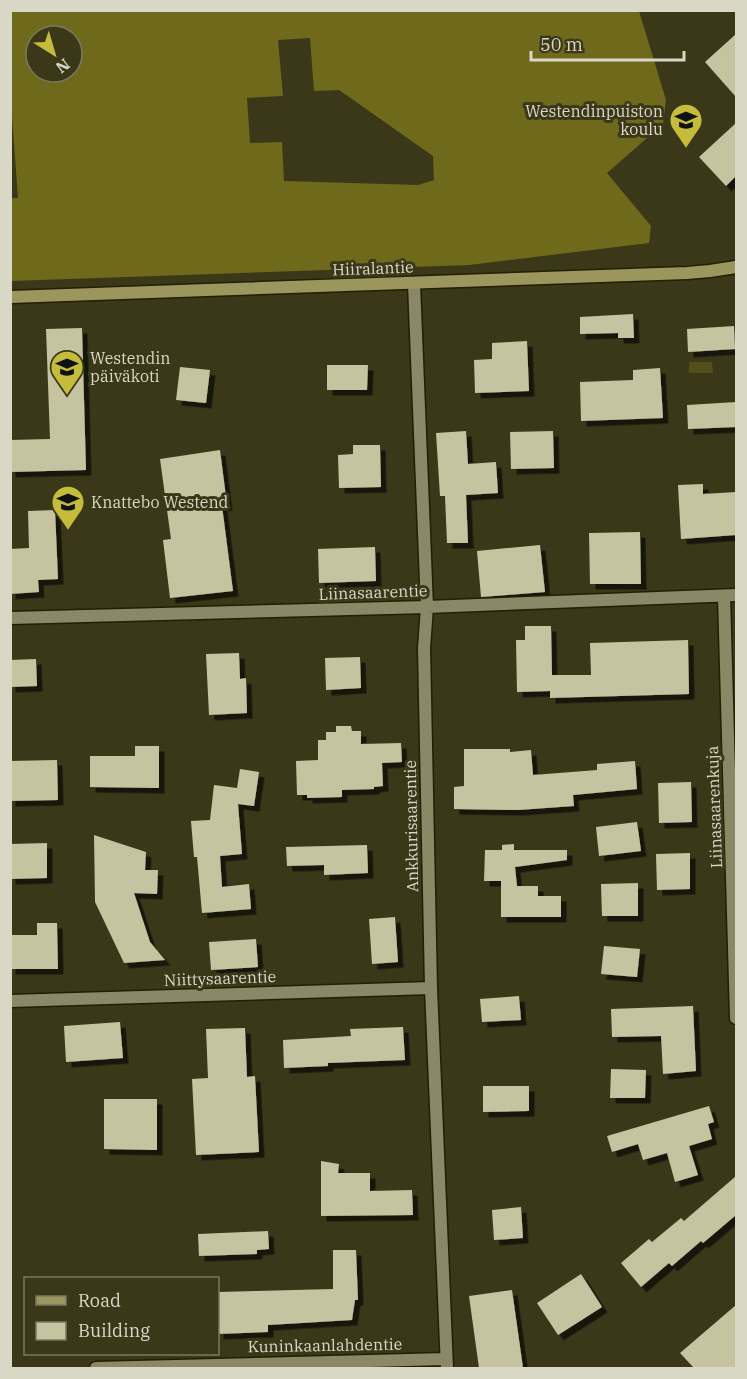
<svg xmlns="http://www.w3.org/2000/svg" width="747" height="1379" viewBox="0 0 747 1379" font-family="'IBM Plex Serif',serif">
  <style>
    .forest { fill: #6f691c; fill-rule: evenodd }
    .water { fill: #534f1b }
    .building { fill: #c5c3a0; filter: url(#shadow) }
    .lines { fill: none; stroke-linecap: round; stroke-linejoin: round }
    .street-casing { stroke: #221f02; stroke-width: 15 }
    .secondary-casing { stroke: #221f02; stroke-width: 15 }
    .street { stroke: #8a8867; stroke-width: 12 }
    .secondary { stroke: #9a965d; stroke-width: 12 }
    .labels { text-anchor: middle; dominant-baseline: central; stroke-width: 6; stroke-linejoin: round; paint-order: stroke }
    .poi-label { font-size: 16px; fill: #d9d8c7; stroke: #3b381a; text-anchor: start }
    .street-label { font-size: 16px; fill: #d9d8c7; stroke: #3b381a }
  </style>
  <defs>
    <filter id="shadow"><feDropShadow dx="5.5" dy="5.5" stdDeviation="0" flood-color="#0009"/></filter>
  </defs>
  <rect width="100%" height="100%" fill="#3b381a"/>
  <path class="forest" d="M10,11h629l27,89 -3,24 -56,49 44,53 -2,17 -180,22 -458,16v-83h7l-7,-95zM36,36h36v36h-36zM310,38l4,53 25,-1 94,66 1,24 -16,5 -134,-4 -2,-39 -32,1 -3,-45 36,-2 -5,-56z"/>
  <path class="water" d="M689,362h23l1,11h-24z"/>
  <path class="building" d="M736,34v63l-31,-35z
    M736,123v53l-10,10 -27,-29z
    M633,314l1,24h-16v-5l-38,1v-17z
    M734,326l1,23 -47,3 -1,-23z
    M82,328l4,142 -76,2v-32l40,-1 -4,-110z
    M527,341l2,50 -54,2 -1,-33 18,-1v-16z
    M327,365h41l-1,25h-40z
    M180,367l30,3 -4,33 -30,-3z
    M660,368l3,50 -82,3 -1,-39 53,-2v-10z
    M736,402v25l-48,2 -1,-24z
    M466,431l2,33 28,-2 2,31 -32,2 2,48h-21l-2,-47h-5l-4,-63z
    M553,431l1,37 -43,1 -1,-37z
    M353,445h27l1,42 -42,1 -1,-33 15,-1z
    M220,450l7,55 -5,1 11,85 -63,7 -7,-58 8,-1 -11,-80z
    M703,484v10l33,-2v43l-55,4 -3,-54z
    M55,510l3,69 -20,1 1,12 -29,2v-45l19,-1 -1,-37z
    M640,532l1,52h-51l-1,-51z
    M540,545l5,47 -64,5 -4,-46z
    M375,547l1,34 -57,2 -1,-34z
    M525,626h26l1,49h39l-1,-32 98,-3 1,54 -139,4v-7l-33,1 -1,-52h9z
    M239,653l1,26 6,-1 1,35 -38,2 -3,-61z
    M360,657l1,31 -35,2 -1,-32z
    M36,659l1,27 -27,1v-27z
    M336,726h15l1,5h9v13l40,-1 1,19 -20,1 1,23 -9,1v2l-32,1v7l-35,1v-3h-10l-1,-34 22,-1v-20h8v-8h10z
    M135,746h24v42l-69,-1v-31h45z
    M464,749h46v3l21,-2 2,25 64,-5v-6l38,-3 2,28 -64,6 1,11 -56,4 -64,-1v-22l10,-1z
    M57,760l1,40 -48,1v-40z
    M240,769l19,3 -5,34 -16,-2 4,50 -22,2 2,31 27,-3 2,25 -49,4 -5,-56h-3l-3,-36 19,-1 4,-35 23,3z
    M691,782l1,40 -33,1 -1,-40z
    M637,822l4,29 -42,5 -3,-29z
    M94,835l52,17 -1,18h13l-1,24 -23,-1 16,49 15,18 -41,3 -29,-61z
    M47,843v35l-37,1v-35z
    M514,844v6h53v10l-52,7 2,19h21v10h23v21h-60v-36h-17l1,-31h17v-5z
    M367,845l1,28 -44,2v-10l-37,1 -1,-19z
    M690,853v36l-33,1 -1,-36z
    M638,883v33h-36l-1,-32z
    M395,917l3,45 -26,2 -3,-45z
    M37,923h20l1,46h-48v-34h27z
    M256,939l2,28 -47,3 -2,-28z
    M604,946l36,3 -3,28 -36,-3z
    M519,996l2,24 -39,2 -2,-23z
    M693,1006l3,65 -33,3 -2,-38 -49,1 -1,-28z
    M120,1022l3,36 -57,4 -2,-36z
    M403,1027l2,33 -77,3v3l-44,2 -1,-28 68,-4 -1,-7z
    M245,1028l2,49 8,-1 4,76 -63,3 -4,-76 16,-1 -2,-49z
    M611,1069l35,1 -1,28h-35z
    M483,1086h46v25l-46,1z
    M104,1099h53v51l-53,-1z
    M709,1106l5,16 -6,2 4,15 -23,7 9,29 -23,7 -8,-29 -24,7 -5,-16 -26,8 -5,-16z
    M321,1161l18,3 -1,9h32v18l42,-1 1,25 -92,1z
    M736,1176v39l-33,28 -2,-2 -29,25 -3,-3 -28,24 -20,-24 28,-24 3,3 29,-24 3,3z
    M521,1207l2,31 -29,2 -2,-30z
    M268,1231l1,18 -12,1v4l-58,2 -1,-22z
    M333,1250h23l2,50h-3l-3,20 -84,5v7l-50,2v-42l115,-3z
    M581,1274l21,33 -44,28 -21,-32z
    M512,1290l11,78h-44l-10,-72z
    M736,1305v63h-42l-14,-15z"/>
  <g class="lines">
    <g class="street-casing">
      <path id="street" d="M414,284l13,323 -3,41 7,340 16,380
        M724,596l12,422
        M10,618l417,-11 309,-12
        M10,1001l421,-13
        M96,1368l350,-9"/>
    </g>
    <g class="secondary-casing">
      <path id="secondary" d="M10,297l677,-24 23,-2 26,-4"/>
    </g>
    <use href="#street" class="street"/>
    <use href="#secondary" class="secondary"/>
  </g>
  <defs>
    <g id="school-pin" transform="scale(1.725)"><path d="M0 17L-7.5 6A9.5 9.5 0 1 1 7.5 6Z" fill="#c6bc3c" stroke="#3b381a"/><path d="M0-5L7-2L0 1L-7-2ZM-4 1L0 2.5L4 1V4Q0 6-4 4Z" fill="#111"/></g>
  </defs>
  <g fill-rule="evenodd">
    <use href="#school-pin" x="686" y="120"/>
    <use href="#school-pin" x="67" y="367"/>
    <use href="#school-pin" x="68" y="502"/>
  </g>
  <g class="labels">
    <g class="poi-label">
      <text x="663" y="111" text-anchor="end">Westendinpuiston<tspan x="663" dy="18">koulu</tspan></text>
      <text x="90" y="358">Westendin<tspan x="90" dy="18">päiväkoti</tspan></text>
      <text x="91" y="502">Knattebo Westend</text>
    </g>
    <g class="street-label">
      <text transform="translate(373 268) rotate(-2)">Hiiralantie</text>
      <text transform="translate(373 592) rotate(-2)">Liinasaarentie</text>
      <text transform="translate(714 807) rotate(-92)">Liinasaarenkuja</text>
      <text transform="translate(411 826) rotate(-91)">Ankkurisaarentie</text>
      <text transform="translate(220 978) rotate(-2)">Niittysaarentie</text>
      <text transform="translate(325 1345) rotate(-1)">Kuninkaanlahdentie</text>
    </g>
  </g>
  <rect width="747" height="1379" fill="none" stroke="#d9d8c7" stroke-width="24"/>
  <rect x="24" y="1277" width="195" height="78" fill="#3b381a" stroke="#7a785f" stroke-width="1.5"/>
  <rect x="36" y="1296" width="30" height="9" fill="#9a965d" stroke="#7a785f" stroke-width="1.5"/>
  <text x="78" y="1307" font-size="18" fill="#d9d8c7">Road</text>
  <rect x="36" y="1322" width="30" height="18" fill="#c5c3a0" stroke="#7a785f" stroke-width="1.5"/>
  <text x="78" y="1337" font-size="18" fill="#d9d8c7">Building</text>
  <g transform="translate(54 54) rotate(143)"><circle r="28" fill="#3b381a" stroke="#7a785f" stroke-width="1.5"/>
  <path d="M0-4.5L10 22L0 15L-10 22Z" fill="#c6bc3c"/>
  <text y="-9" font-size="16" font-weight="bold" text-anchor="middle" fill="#d9d8c7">N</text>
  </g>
  <path d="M531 51v9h153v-9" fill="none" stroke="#d9d8c7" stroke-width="3"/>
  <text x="540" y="51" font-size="18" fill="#d9d8c7" stroke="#3b381a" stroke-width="4.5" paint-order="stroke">50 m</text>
</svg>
